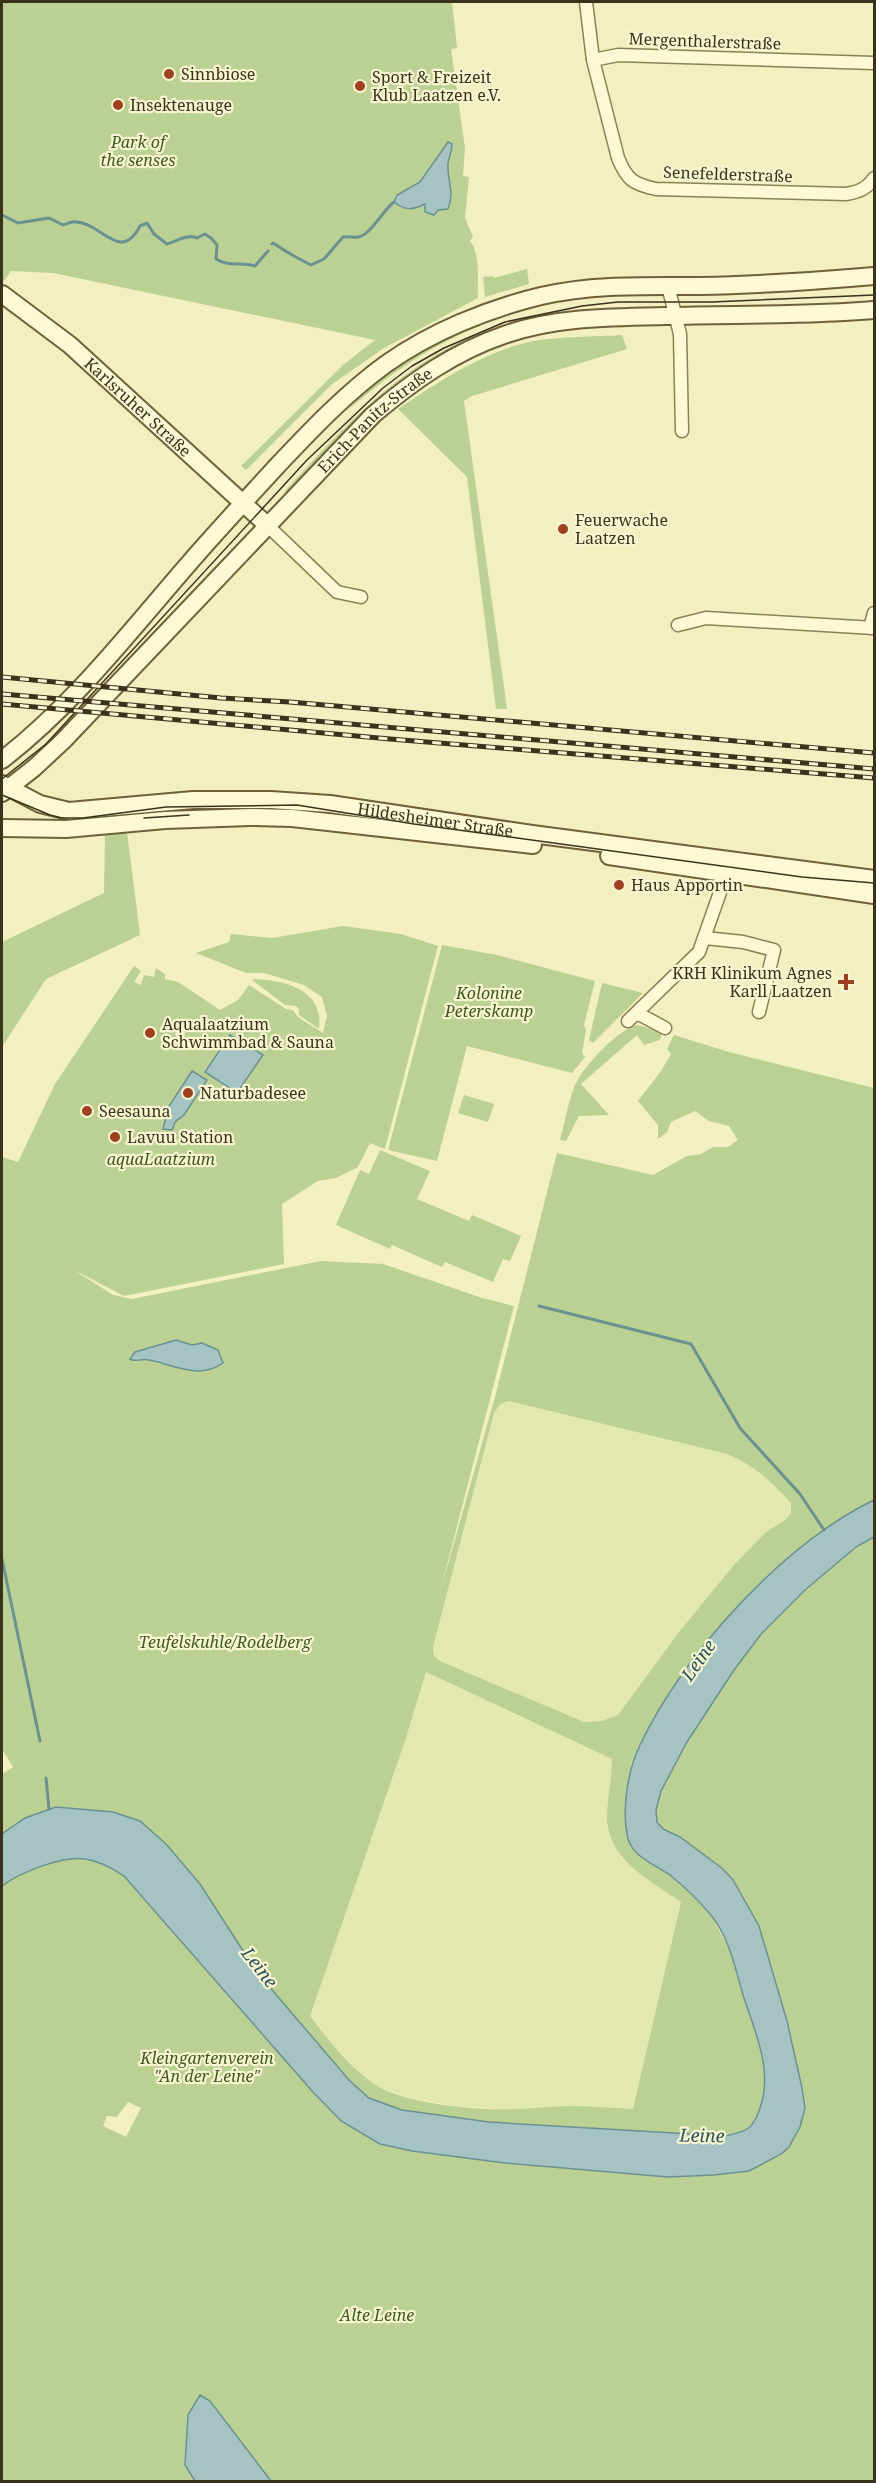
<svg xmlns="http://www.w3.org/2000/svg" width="876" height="2483" viewBox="0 0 876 2483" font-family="'Noto Serif',serif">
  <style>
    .farmland { fill: #e3e8ad }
    .green { fill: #bbd193; fill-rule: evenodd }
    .water { fill: #a4c3c2; stroke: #6a9292; stroke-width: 1.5 }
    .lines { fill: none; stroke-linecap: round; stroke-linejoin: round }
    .stream { stroke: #6a9292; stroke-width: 3 }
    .street-casing { stroke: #8d8056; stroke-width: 15 }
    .secondary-casing { stroke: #6e613a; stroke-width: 20 }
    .street { stroke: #fcf9d4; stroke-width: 12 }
    .secondary { stroke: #fcf9d4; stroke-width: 16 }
    .tram { stroke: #3b321c; stroke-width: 1.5 }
    .rail-casing { stroke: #3b321c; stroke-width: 5 }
    .rail { stroke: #f8f6d1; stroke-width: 3; stroke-dasharray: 9; stroke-linecap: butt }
    .poi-dot { fill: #a13f21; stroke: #f8f6d1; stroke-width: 2 }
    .labels { text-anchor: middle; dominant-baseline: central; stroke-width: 4.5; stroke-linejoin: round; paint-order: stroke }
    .street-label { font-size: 16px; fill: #3b321c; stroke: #f8f6d1 }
    .poi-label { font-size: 16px; fill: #3b321c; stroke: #f8f6d1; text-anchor: start }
    .park-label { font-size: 16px; font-style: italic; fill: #3d5921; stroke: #f8f6d1 }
    .water-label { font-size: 18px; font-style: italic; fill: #2a535c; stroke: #f8f6d1 }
  </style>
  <rect width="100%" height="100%" fill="#f2efc0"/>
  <path class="farmland" d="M509,1401l218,53 13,5 34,24 17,20v10l-6,7 -19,12 -148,183 -16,6 -18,1 -144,-61 -6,-5 -1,-9 61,-235 6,-8z
    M426,1672l186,87 5,93 14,14 50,36 -47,207 -65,-3 -57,4 -58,-4 -44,-8 -32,-12 -18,-13 -30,-30 -21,-27 96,-275z"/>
  <path class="green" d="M2,2h450l5,46 -6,1 14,99 -2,28 6,1 -4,41 8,19 -3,4c11,13 7,40 8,57l-94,50 -53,37 -85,85 -5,-4 102,-101 32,-25 -322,-67 -42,-2 -7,10 -2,-2z
    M527,269l2,15 -44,13 -2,-20 10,-1 1,2z
    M530,305l1,4c-73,19 -128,53 -184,102 34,-37 70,-61 117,-83 20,-10 44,-16 66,-23z
    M534,319l-60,21 -184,156 -5,-5c56,-61 115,-128 196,-157 17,-7 35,-11 53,-15z
    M622,335l5,14 -155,47 -8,5 43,308h-11l-29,-232 -69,-68c42,-28 81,-55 131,-67 27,-6 65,-5 93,-7z
    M127,832l13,103 -94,44 -44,68v-105l102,-49 1,-59z
    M343,926l58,8 37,12 -53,203 -15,-6 -12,24 -22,11 -18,3 -36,23 2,60 -160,32 -50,-26 39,25 19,4 189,-38 62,3 99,34 32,8 -75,290 56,-199 62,-244 96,22 34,-19 14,-2 12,-7h15l10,-7 -9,-14 -20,-5 -14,-10 -24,11 -4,10 -9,7v-14l-20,-24 23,-30 10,-17 -4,-5 7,-14 55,17 145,36v412l-57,35 -40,33 -43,43 -38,46 -36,52 -22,38 -8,30 -4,41 15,40 28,17 23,19 20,23 23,43 30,104v32l-8,21 -7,10 -10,6 -15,3 -236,-14 -87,-12 -33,-12 -20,-18 -93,-109 -56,-87 -34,-40 -159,-13 -5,3v-60l11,-7 -11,-18v-592l16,5 37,-78 79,-118 7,5 -7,11 7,3 3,-10 10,2 2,-9 9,6v5l13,3 42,28 18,-10 11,-15 37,24 7,1 5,7 25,16 4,-17 -5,-19 -18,-12 -40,-12h-18l-50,-20 33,-11 2,-8 41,4zM176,1340l16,5 10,-2 16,7 5,13 -64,1 -12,-5 -12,3v-10zM509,1401l218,53c25,10 46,28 64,49v10l-6,7 -19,12 -32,33 -55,67 -61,83 -16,6 -18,1 -144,-61 -6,-5 -1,-9 61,-234 6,-9zM426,1672l186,87c0,20 -5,40 -5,60 2,42 44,62 74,83l-48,207c-21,-1 -42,-3 -64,-3 -18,0 -36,3 -54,3 -36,2 -109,-5 -139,-24 -27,-18 -47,-44 -66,-69l95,-275z
    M442,945l55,10 98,26 -11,44 2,5 -4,23 3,4 -13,16 -105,-27 -30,115 -49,-11z
    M256,979c31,2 68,11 63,50l-20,-14v-6l-3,-3 -11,-1 -33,-25z
    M602,983l41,10 -50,50 -4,-3z
    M638,1025l24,7 -2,8 -16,5 -7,-10 -56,49 28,31 -30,1 -13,25 -6,-1c5,-18 8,-38 15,-55 8,-18 44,-57 63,-60z
    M464,1095l30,9 -6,18 -30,-9z
    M380,1150l50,21 -13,28 52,22 3,-6 49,21 -11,25 -7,-2 -10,23 -48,-20 -3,5 -50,-22 -2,4 -54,-24 24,-55 9,4z
    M874,1537v944h-872v-595c17,-13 62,-31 83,-27 15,2 27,9 39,17l188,215 29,30 39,23 32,7 93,12 163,14 46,-2 75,-28 11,-20 5,-19 -3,-20 -15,-67 -28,-95 -26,-46 -53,-43 -17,-8 -6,-7 -1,-12 5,-19 26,-49 47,-72 28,-37 43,-43 51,-43zM128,2102l13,6 -15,29 -23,-11 4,-10 10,1z"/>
  <path class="water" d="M448,142l4,2c0,7 -3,13 -4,20 -1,16 7,28 0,45l-10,1 -4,5 -9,-3v-8c-12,6 -20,7 -31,-2l3,-7 23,-13z
    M230,1035l33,20 -26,38 -32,-21z
    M192,1071l15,9 -23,35 -9,7 -3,8 -9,-1 6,-23z
    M176,1340l16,5 10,-2 16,7 5,13c-24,17 -49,2 -74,-3 -8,-2 -12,3 -19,-1l5,-7z
    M874,1500v37l-18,10 -51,43 -43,43 -28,37 -47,72 -26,49 -5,19 1,12 6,7 17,8 43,32 10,11 26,46 28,95 15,67 3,20 -5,19 -11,20 -8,7 -32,17 -35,4 -46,2 -163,-14 -93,-12 -32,-7 -39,-23 -29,-30 -188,-215c-12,-8 -24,-15 -39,-17 -22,-4 -66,14 -83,27v-52l23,-16 31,-11 57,5 27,9 26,23 34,40 56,87 93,109 20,18 33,12 87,12 236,14c8,-2 18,-3 25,-9 4,-4 7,-11 9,-16 15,-39 -3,-76 -15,-113 -9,-29 -14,-60 -34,-84 -12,-14 -24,-26 -39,-38 -16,-12 -41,-19 -44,-42 -5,-27 1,-64 13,-89 43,-91 143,-201 234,-245z
    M200,2395l10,6 61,80h-76l-10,-16 3,-50z"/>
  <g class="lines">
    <path class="stream" d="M2,215l16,8 31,-5 14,7c4,-1 9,-4 13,-3 26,1 44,42 64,4l7,-3 7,11 13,10c10,-3 20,-10 30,-6l8,-4 6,4 6,7 -1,14c12,8 26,3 39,7l13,-15
      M272,244l1,-1c13,9 24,15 38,22l13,-6 19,-22c6,-1 11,1 15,0 13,-2 24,-26 36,-35
      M539,1306l152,38 49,84 60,66 24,36
      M2,1559l38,182
      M46,1778l3,31"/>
    <g class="street-casing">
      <path id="street" d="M586,2l7,58 25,-5 256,8
        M593,60l25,98c9,22 15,26 38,31l190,5c12,-2 21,-5 28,-16
        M668,286l12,48 2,97
        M268,526l69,66 24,5
        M678,625l28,-7 168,10
        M870,628l4,-15
        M705,938l38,4 31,8 -15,62
        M637,1013l28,15
        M628,1021l71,-69 25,-71 2,-14"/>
    </g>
    <g class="secondary-casing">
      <g id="secondary">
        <path id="s1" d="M2,294l68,51 198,181"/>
        <path d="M2,760c70,-54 125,-125 183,-192 30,-35 61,-68 92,-102 34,-36 69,-73 109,-102 45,-32 101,-55 155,-68 52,-12 105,-10 159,-10 58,-1 116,-5 174,-10"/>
        <path id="s2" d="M2,784l38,20 29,7 124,-11h78l59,4 202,30 342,45"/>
        <path id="s3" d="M2,793l32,-25 29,-27 310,-326c40,-34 81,-63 131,-80 51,-18 108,-18 162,-19 69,-2 139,0 208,-6"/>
        <path d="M2,828l64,1 99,-9 86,-3 41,1 241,27"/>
        <path d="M609,856l265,39"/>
      </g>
    </g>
    <use href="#street" class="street"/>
    <use href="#secondary" class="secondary"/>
    <path class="tram" d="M2,779l44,-35 261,-284 76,-72 29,-22 32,-18 61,-26 77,-16 36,-4h94l162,-7
      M2,795l48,20 12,3h21l83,-11 131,-2 117,19 388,53 72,6
      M144,818l45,-3"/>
    <g class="rail-casing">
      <path id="rail" d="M2,677l219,21 69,4 584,51
        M2,694l872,75
        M2,704l388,35 484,39"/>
    </g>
    <use href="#rail" class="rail"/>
  </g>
  <g class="poi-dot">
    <circle cx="169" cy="74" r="6"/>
    <circle cx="360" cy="86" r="6"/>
    <circle cx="118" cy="105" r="6"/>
    <circle cx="563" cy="529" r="6"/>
    <circle cx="619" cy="885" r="6"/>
    <path d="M843 973h6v6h6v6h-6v6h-6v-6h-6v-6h6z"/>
    <circle cx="150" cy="1033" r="6"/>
    <circle cx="188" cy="1093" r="6"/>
    <circle cx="87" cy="1111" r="6"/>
    <circle cx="115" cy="1137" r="6"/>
  </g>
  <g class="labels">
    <g class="street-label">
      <text transform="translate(705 41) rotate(2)">Mergenthalerstraße</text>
      <text transform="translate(728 174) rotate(2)">Senefelderstraße</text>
      <text stroke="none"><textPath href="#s1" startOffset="177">Karlsruher Straße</textPath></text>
      <text stroke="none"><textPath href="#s3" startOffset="528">Erich-Panitz-Straße</textPath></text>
      <text stroke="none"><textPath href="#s2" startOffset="441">Hildesheimer Straße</textPath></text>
    </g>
    <g class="poi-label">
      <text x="181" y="74">Sinnbiose</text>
      <text x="372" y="77">Sport &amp; Freizeit<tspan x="372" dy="18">Klub Laatzen e.V.</tspan></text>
      <text x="130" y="105">Insektenauge</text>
      <text x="575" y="520">Feuerwache<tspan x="575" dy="18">Laatzen</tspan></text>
      <text x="631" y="885">Haus Apportin</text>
      <text x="832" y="973" text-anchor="end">KRH Klinikum Agnes<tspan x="832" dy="18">Karll Laatzen</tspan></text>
      <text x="162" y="1024">Aqualaatzium<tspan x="162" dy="18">Schwimmbad &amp; Sauna</tspan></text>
      <text x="200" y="1093">Naturbadesee</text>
      <text x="99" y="1111">Seesauna</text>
      <text x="127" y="1137">Lavuu Station</text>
    </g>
    <g class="park-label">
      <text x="138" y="142">Park of<tspan x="138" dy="18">the senses</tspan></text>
      <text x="489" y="993">Kolonine<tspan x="489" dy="18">Peterskamp</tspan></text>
      <text x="161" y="1159">aquaLaatzium</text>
      <text x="225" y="1642">Teufelskuhle/Rodelberg</text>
      <text x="207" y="2058">Kleingartenverein<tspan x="207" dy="18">"An der Leine"</tspan></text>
      <text x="377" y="2315">Alte Leine</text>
    </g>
    <g class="water-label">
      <text transform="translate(698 1660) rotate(-55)">Leine</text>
      <text transform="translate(260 1967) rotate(52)">Leine</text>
      <text transform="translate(702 2135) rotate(1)">Leine</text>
    </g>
  </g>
  <rect width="876" height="2483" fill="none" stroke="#3b321c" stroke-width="6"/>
</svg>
